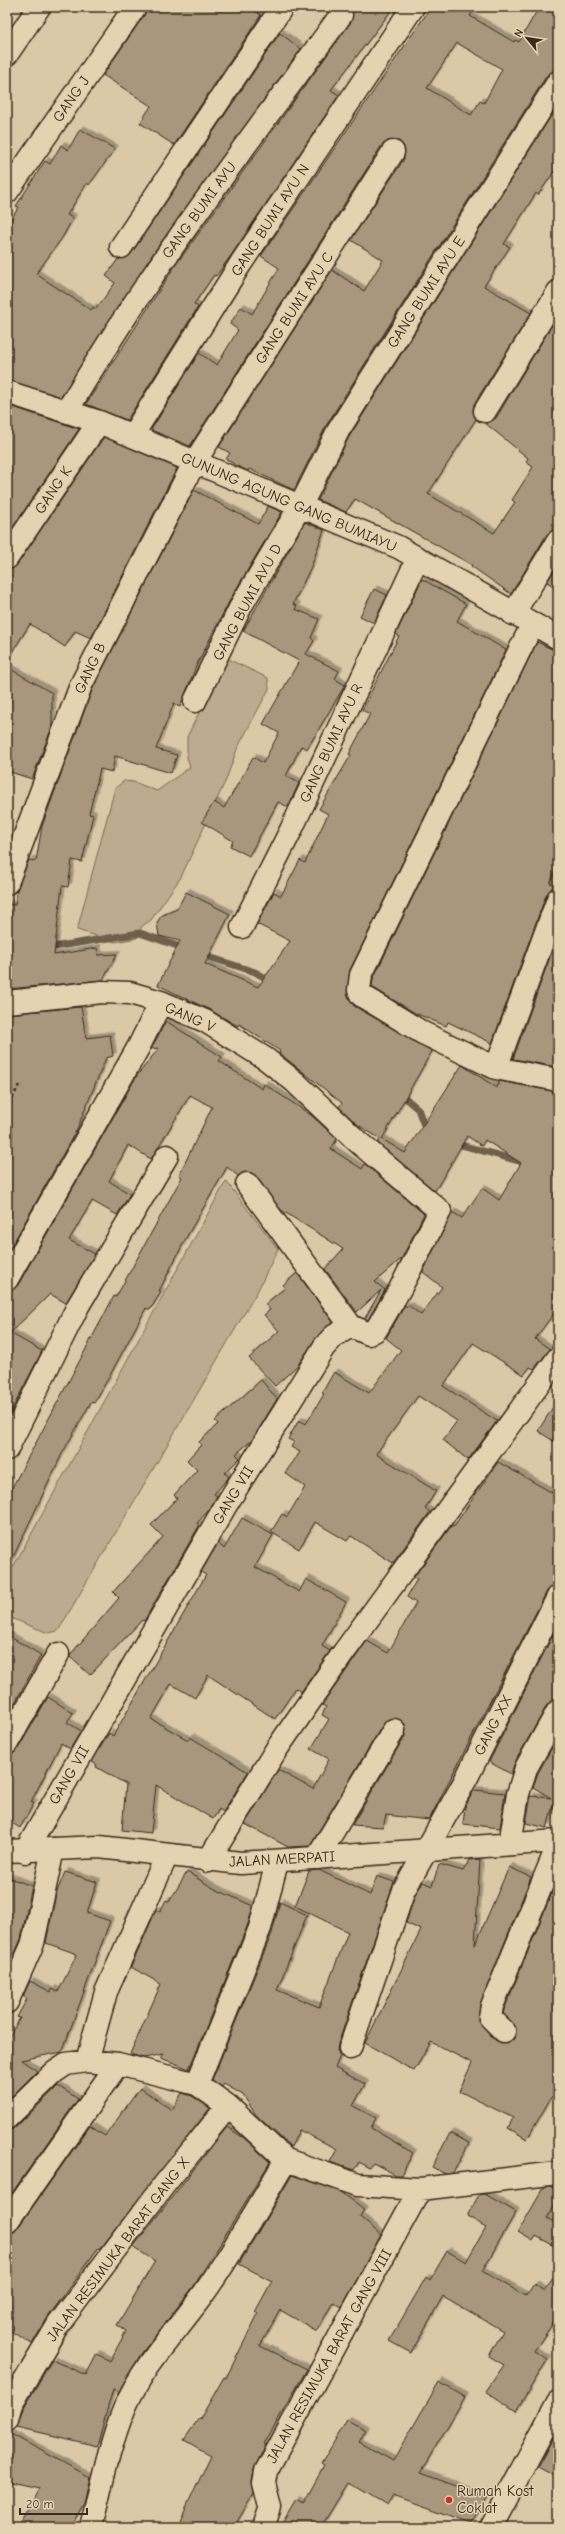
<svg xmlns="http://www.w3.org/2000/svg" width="565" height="2534" viewBox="0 0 565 2534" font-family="'Comic Neue',sans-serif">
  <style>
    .green { fill: #bcab8e; stroke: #7c6a56 }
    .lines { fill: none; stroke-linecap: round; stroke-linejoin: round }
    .stream { stroke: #705f4c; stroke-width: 7 }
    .building { fill: #a8977d; stroke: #3b2a1e; fill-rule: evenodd; filter: url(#shadow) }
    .minor-casing { stroke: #3b2a1e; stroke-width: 25 }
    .tertiary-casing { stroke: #3b2a1e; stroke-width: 25 }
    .path { stroke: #3b2a1e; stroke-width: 2.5; stroke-dasharray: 3 3; stroke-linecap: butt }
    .minor { stroke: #e4d2b0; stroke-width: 22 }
    .tertiary { stroke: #e4d2b0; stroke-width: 22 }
    .poi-dot { fill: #c8321e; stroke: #e4d2b0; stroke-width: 1.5 }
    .labels { text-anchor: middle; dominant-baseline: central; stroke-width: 3; stroke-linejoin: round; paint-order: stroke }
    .street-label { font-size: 15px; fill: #3b2a1e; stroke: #e4d2b0 }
    .poi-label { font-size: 15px; fill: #3b2a1e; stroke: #e4d2b0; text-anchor: start }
  </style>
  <defs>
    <filter id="shadow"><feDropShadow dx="3.5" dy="-3.5" stdDeviation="0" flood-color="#0004"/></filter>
  </defs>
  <rect width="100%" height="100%" fill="#dac8a7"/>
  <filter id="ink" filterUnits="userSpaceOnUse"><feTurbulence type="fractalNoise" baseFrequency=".025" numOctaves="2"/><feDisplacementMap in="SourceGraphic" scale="8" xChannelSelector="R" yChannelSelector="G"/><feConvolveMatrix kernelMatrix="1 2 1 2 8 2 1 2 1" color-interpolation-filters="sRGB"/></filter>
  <g filter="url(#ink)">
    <path class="green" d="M226,658l42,20 1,11 -32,60 -11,31 -45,97 -30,43 -9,6 -5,12 -22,4 -38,-12 38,-142 9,-7 10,1 23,9 33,-24 -3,-10v-20z
      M226,1181l52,68 -21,43 -199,339 -10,2 -37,-15 -4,-3v-37z"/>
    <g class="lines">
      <path class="stream" d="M47,948l93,-15 46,16
        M200,954l55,18 17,10
        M398,1092l20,17 7,19 4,3
        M454,1143l72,20"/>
    </g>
    <path class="building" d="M147,7h102l12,8 -87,130 -34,-22 11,-17 -48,-31 42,-61z
      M353,7h41l-63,83 8,5 -107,159 -16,22 -2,-1 -20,29 4,3 -71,113 -41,-16 89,-138 176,-244z
      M431,7h45l-6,9 44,26 1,-2 4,2 20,-35h19v63l-11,5 -220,349 -33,66 -45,-21 -1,2 -11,-5 -11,-7 4,-6 -11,-6 113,-177 32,21 19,-31 -32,-20 53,-81v-12l-5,-6h-11l-6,4 -192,301 -39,-16 48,-77 18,12 21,-35 -8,-6 11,-17 11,7 27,-46 -18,-12zM457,43l45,26 -18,34 -4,-2 -9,14 -44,-27z
      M280,33l21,16 -147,203 -93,145 -54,-17v-155l12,-18 -3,-1 29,-45 5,3 11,-19 7,5 12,-21 35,20 -26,36 -2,-2 -20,32 6,3 -11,20 -26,36 55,36 2,-3 3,2 19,-26 -9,-7 12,-17 8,-1 5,-4z
      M558,105v61l-20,29 -2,-2 -32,51 6,3 -26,39 47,27 -57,91 -1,7 3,8 -48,75 66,39 21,-31 -3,-2 21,-33 -7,-5 2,-4 -43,-35 11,-5 56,-93 6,4v200l-11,5 -36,60 -40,-28 1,-1 -117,-66 -9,13 -28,-12 31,-63z
      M7,405l72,24 -66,98 -6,-4z
      M104,437l73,31 -86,170 -16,-7 -10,16 -35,-23 -23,36v-90l10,-5z
      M194,490l64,34 10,-18 14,6 -51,86 -34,66 -17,43 -6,-4 -18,46 21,6 -6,18 -56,-17 -3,16 -12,-3 -11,45 4,1 -11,47 -10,-2 -4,27 -6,-1 -8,69 43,-7 1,7 19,-1 -14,26 -96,9v-85l8,1 2,-16 12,-29 7,1 6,-35 50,-136z
      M305,522l19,8 -13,37 -18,37 4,2 -2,3 24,10 -8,19 3,3 -8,13 33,17 -4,8 10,6 -38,64 -6,-3 -15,30 13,7 -11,24 -10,-5 -29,54 -19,-10 3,-5 -31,-19 12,-20 10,6 29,-51 10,6 16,-30 -16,-9 36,-63 -56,-30z
      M558,565v24l-11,-7z
      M422,579l44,25 -9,17 49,29 -156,320 -3,24 7,12 78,45 -50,88 23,14 57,-88 35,23 2,-7 59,11v216l-23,31 15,10 -16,20 -4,-2 -6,8 -51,-32 -30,43 54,35 -29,39 -25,-20 14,-19 -39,-25 -42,58 60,37 -11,18 5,3 -37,51 -42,-27 -4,5 -32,-19 -16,27 -28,-17 11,-18 5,3 18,-30 -20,-14 15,-21 -9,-5 3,-5 -6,-3 11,-19 7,4 18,-30 -2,-1 12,-21 35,21 32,-43 -15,-12 19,-33 2,2 1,-2 13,10 21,-28 -19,-15 29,-60 10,6 20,-30 17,12 22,-37 -36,-23 -3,6 -15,-10 -32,55 -57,-48 2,-4 -23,-15 -18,-17 3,-4 -63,-50 1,-2 -41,-27 -1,2 -28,-16 -52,-25 22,-44 -21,-5 -2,-13 4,-7 16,-7 9,-17 44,22 -25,50 53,23 32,-46 -33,-17 17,-32 7,4 19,-36 5,3 23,-49 -9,-5 32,-54 -2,-1 21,-40 -8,-4 37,-74 -3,-2z
      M374,589l13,6 -13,28 -14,-7z
      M537,642l21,10v213l-8,18 4,2 -8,10 -54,148 -44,-21 -2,4 -31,-13 -43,-26 1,-8z
      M7,667l45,26v34l-20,52 -25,-8z
      M558,935v132l-45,-8z
      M81,1007l5,31 24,-3 3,21 -7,2 -29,71 -70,125v-240z
      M166,1021l56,36 -3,4 43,28 2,-5 47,31 26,24 -6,10 31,20 3,-5 59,50 -22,44 -27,24 10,8 -17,30 -3,-2 16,-28 -24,22 -32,-43 18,-20 -62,-39 -29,-37 -7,-1 -7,4 -11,-9 -41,71 -27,53 2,1 -11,18 -4,-2 -38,71 -14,24 -3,-1 -29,52 -55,116v-73l97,-182 10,-19 2,1 66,-120 -3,-2 33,-68 -22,-12 -39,64 -23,-14 -19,36 21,13 -13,21 -25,-14 -23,39 26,14 -29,49 -16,-9 -40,39 32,18 -35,68v-128l11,-6 118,-208 23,-29 -8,1z
      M297,1273l36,49 -18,17 -17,26 -23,21 -26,-28 30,-27 -15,-16 6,-5 -5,-6 20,-16 -2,-3z
      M261,1380l16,19 -25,41 -16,14 4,4 -15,15 4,4 -15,17 3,2 -8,14 -12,13 2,3 -55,95 -2,-1 -52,55 -20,-18v-2l49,-57 -6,-6 50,-55 -12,-12 26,-27 -3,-3 23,-25 -10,-10 14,-15 -2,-3 19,-18 -3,-3z
      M558,1399v45l-20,-13z
      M498,1462l60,34v89l-6,1 -5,5 -118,229 -43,-5 -3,12 -31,-2 53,-89v-12l-11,-6 -11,6 -73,122 -22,1 -43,-23 33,-54 35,19 16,-30 -18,-10 18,-30 -7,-4 4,-8 -4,-2 45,-64 21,12 28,-50 -9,-6 10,-18 -3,-2 38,-52 2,1z
      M242,1518l31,17 -18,32 44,25 7,-13 40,23 -24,44 8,5 -29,41 -5,-4 -21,31 -67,-44 -13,23 -24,-14 -20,35 37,21 2,-3 58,35 -25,40 -4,-3 -6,10 -57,-34 -5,48 -29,-3 4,-46 -30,-17 1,-2 -5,-3 17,-29 4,3 93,-161 -5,-3 17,-29 6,6z
      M558,1625v74l-11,6 -32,57 -4,12 -22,-12z
      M7,1635l34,20 -29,53 -5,6z
      M48,1697l25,16 -6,9 14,9 -11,18 -9,-6 -30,59 3,1 -14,25 -13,-8v-63l11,-8z
      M558,1737v50l-11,41 -21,-5 5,-27 20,2 -18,-11 5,-14z
      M474,1790l31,3 -5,35 -37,-4 2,-17z
      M480,1859l-5,86 34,-78 22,10 -51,127 -2,17 17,19 6,3 12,-3 3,-5v-8l-13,-14 1,-3 54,-132v75l-5,11 5,3v132l-6,-3 -25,43 -19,-11 5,-10 -54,-27 13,-28 -41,-21 -17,29 -49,-28 56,-113 -15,-7 9,-28 8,-13 9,4 7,-22 24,7 7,-11z
      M319,1870l51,25 7,-19 17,6 -56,162 -1,6 3,6 -5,12 30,16 -12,22 23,12 -5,10 42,25 -12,22h-5l-23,-12 -4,5 -10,-6 -5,8 -24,-8 7,-13 -38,-19 -8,17 -35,-32 -13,-20 -19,-11 -2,3 -10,-7 60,-147 8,-31 27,13 -30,75 42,17 29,-75 -53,-26 14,-35z
      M65,1872l32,10 -10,31 23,8 -48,131 -41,8 16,11 -30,30v-61l13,-22 -3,-1 10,-18 -4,-3 7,-15 21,11 1,-3 6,3 19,-38 -31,-11 10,-49z
      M187,1872l28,17 38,17 -5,18 -59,145 -28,-11 3,-4 -20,4 -14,-4 31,-70 -30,-17 25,-57 4,2 6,-12 3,2z
      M7,1877l25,9 -11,53 -14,32z
      M58,2086l20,13 -71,101v-70l9,-3z
      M140,2088l32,22 10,-17 10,3 18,12 -110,141 -2,-1 -50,69 -16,27 -25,-15v-95l10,-5 73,-103 15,10z
      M227,2127l17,11 26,24 -76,124 -53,68 -22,38 -6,-3 -16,57 -80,-19 6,-18 29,-49 34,15 11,-21 13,7 16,-30 -9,-6 38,-64 -22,-14z
      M450,2133l19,10 -16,30 -8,1 -13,-7z
      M292,2175l49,17 23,17 -4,8 21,18 -39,72 -9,-5 -16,29 -37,-21 -20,36 47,23 -43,75 2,1 -12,24 -2,12 2,12 -20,34h-46l-8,-6 31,-66 -27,-15 15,-22 1,1 24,-42 2,1 32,-64 -3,-2 17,-31 -33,-17z
      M550,2186l8,5v8l-11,19 11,7v23l-22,-12 -3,5 -15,-9 26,-45z
      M485,2194l31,18 -34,59 44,25 8,-12 10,7 14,-20v45l-24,35 14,8 -32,52 -30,-20 18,-26 -15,-9 14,-25 -60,-35 -32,57 -22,-12 37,-64 4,3 17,-29 19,11 20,-35 -19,-11 12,-21z
      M439,2382l26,15 -45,76 67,24 -16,27 -78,-28 -6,10 -39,-23 -27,44h-41l16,-27 7,4 21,-38 -3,-2 26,-44 19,10 -7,12 34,19z
      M558,2428v50l-20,-11z
      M7,2432l83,45 -6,25 -14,25h-53l22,-39 -32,-7z"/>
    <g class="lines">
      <g class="minor-casing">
        <path id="minor" d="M7,54l32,-47
          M7,192l128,-185
          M121,247l161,-240
          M7,392l92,30 299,125 160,91
          M67,411c81,-139 180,-267 274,-396
          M485,411l73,-119
          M132,436l109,-173 172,-256
          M7,558l92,-136
          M513,614l45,-73
          M532,625l-171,350 -2,15 2,5 62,38 73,35 62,12
          M195,701l47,-97 59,-99 37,-74 220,-349
          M7,883l74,-198 113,-222 199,-311
          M242,927l49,-97 127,-272
          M7,1002l95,-10 28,1 31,9
          M496,1068l62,-169
          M247,1184l104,142
          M7,1279l131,-231 23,-46 44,19 61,38 29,23 63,60 82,69 -40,78 -24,41 -7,4 -18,-8 -17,10 -10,11 -98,158 -201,347
          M7,1449l71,-143 89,-150
          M7,1743l51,-89
          M510,1844l8,-50 8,-26 32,-57
          M317,1858l77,-128
          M208,1861l68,-111 68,-98 214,-294
          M7,2002l26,-59 20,-94
          M504,2031l-14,-14 2,-11 66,-161
          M350,2048l54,-158 61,-109 93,-184
          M87,2061l19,-69 61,-137
          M197,2084l63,-156 17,-66
          M7,2118l47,-46 12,-8 21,-3 31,3 79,20 31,22 58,54 72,25 62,4 138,-16
          M7,2222l111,-158
          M7,2420l4,-16 47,-79 106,-140 64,-79
          M91,2527c10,-40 18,-82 34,-120 19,-44 52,-76 79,-114 30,-42 55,-88 82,-133
          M263,2527l7,-20 -6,-24 2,-12 154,-282
          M491,2527l67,-125"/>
      </g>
      <g class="tertiary-casing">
        <path id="tertiary" d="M7,1851l92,-4 142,16 317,-22"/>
      </g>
      <path class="path" d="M7,1109l12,-24"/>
      <use href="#minor" class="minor"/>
      <use href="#tertiary" class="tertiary"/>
    </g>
  </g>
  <circle class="poi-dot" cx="449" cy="2500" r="4"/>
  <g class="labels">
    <g class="street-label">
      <text transform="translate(71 99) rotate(-55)">GANG J</text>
      <text transform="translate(199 210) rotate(-54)">GANG BUMI AYU</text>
      <text transform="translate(270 220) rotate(-57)">GANG BUMI AYU N</text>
      <text transform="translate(426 292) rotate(-57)">GANG BUMI AYU E</text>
      <text transform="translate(294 308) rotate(-57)">GANG BUMI AYU C</text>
      <text transform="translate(53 490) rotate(-56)">GANG K</text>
      <text transform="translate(289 502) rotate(23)">GUNUNG AGUNG GANG BUMIAYU</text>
      <text transform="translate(247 602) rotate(-62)">GANG BUMI AYU D</text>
      <text transform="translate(90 668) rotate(-65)">GANG B</text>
      <text transform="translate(331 743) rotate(-65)">GANG BUMI AYU R</text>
      <text transform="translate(190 1017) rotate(24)">GANG V</text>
      <text transform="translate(233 1495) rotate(-59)">GANG VII</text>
      <text transform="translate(493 1725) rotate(-63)">GANG XX</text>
      <text transform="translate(69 1775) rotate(-60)">GANG VII</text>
      <text transform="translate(282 1859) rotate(-3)">JALAN MERPATI</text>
      <text transform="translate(118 2249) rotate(-53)">JALAN RESIMUKA BARAT GANG X</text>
      <text transform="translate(329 2356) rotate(-61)">JALAN RESIMUKA BARAT GANG VIII</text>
    </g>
    <g class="poi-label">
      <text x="457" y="2491">Rumah Kost<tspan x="457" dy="17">Coklat</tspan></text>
    </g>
  </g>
  <rect width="565" height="2534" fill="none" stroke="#e4d2b0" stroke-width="24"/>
  <rect x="12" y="12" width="541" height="2510" fill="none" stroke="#3b2a1e" stroke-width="1.5" filter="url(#ink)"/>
  <g transform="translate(527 38) rotate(300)" stroke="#e4d2b0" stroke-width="3" paint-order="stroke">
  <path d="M0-3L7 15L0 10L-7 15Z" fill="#3b2a1e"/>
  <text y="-6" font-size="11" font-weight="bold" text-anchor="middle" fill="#3b2a1e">N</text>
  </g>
  <path d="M20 2508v6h67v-6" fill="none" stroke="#3b2a1e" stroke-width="2"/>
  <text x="26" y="2508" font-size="12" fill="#3b2a1e" stroke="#e4d2b0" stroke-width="3" paint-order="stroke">20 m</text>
</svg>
